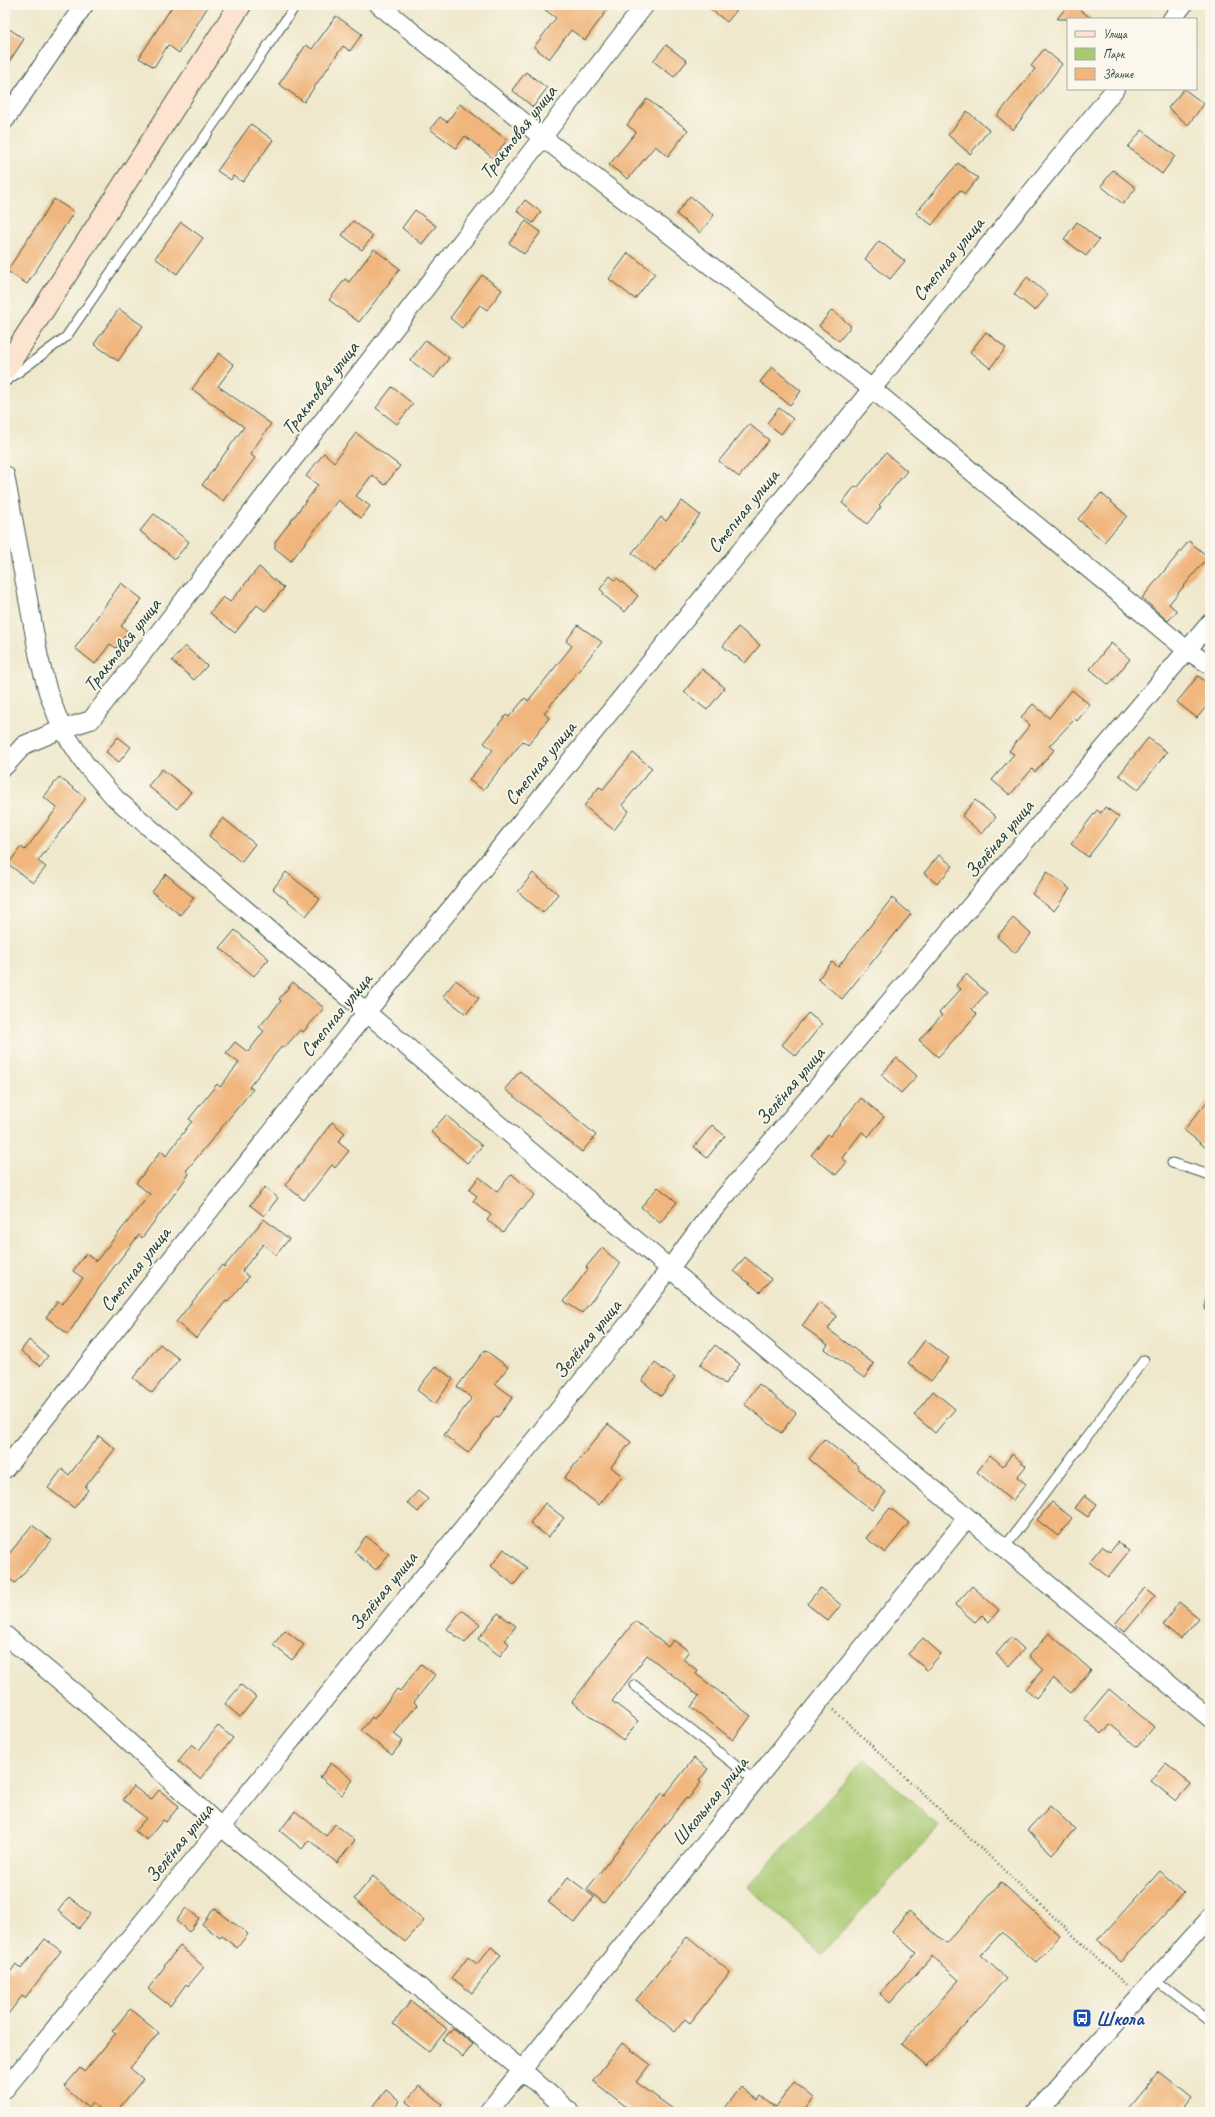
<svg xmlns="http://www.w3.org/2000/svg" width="1215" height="2117" viewBox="0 0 1215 2117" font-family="Caveat,sans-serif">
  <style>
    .green { fill: #a9c971; stroke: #648352 }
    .building { fill: #f0b67d }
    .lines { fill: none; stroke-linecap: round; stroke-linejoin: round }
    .service-casing { stroke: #3e574b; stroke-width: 11 }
    .minor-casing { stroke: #3e574b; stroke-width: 20 }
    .secondary-casing { stroke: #3e574b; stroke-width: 24 }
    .path { stroke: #3e574b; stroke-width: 2.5; stroke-dasharray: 1 3; stroke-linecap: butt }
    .service { stroke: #fff; stroke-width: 9 }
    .minor { stroke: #fff; stroke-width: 18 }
    .secondary { stroke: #fde4d1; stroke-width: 22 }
    .labels { text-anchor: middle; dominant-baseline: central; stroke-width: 3.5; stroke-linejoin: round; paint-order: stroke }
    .street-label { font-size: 20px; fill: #1f3d34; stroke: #fbf7ec }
    .transit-label { font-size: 20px; font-weight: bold; fill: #164399; stroke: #fbf7ec; text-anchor: start }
  </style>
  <rect width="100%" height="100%" fill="#fbf7ec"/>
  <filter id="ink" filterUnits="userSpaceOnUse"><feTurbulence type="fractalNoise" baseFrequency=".025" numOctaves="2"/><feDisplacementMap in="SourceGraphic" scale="8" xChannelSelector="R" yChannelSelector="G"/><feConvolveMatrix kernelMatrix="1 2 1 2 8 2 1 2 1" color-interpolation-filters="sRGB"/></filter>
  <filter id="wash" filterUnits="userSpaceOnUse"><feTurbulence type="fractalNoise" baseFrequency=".012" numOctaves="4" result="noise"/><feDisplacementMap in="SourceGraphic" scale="16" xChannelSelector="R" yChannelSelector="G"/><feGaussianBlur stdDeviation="0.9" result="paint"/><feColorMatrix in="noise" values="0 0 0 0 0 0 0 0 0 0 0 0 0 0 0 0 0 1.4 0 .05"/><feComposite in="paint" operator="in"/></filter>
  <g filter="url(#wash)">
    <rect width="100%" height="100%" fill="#efe8cc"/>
    <path class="green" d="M865,1759l74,68 -117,127 -74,-67z"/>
    <g id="blocks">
      <path class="building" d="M173,5h36l-30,48 -11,-8 -14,22 -15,-9z
        M539,5h72l-26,35 -14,-10 -22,29 -15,-12 22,-29z
        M705,5h36l-14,17z
        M1068,5h6l18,14h-35z
        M336,16l26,18 -12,17 -7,-5 -39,56 -25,-18 27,-39 6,4z
        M5,26l19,13 -19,29z
        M666,45l21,16 -13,16 -21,-16z
        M1044,49l18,15 -49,66 -16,-14 38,-47 -4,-3z
        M526,72l21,16 -14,19 -21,-17z
        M1184,89l20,15 -16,21 -20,-17z
        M647,99l41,31 -20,26 -13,-10 -27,33 -19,-14 27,-33 -9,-7z
        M460,104l47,36 -14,18 -28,-22 -9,12 -26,-19 10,-12 7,5z
        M967,111l22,19 -19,24 -22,-19z
        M251,124l22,16 -30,42 -10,-6 -2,4 -14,-9z
        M1142,130l33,26 -13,18 -34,-27z
        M958,163l20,15 -13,16 -5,-4 -28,35 -16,-12z
        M1113,170l23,18 -13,16 -22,-18z
        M690,196l24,19 -14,18 -24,-19z
        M54,199l20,13 -47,72 -20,-13z
        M525,200l16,12 -8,11 -16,-12z
        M415,210l21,16 -14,18 -20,-16z
        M353,221l20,15 -11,14 -20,-15z
        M526,221l15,11 -17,22 -15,-11z
        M181,222l22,16 -26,36 -22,-16z
        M1077,222l22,18 -13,16 -22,-17z
        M879,241l26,20 -15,18 -25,-20z
        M374,249l26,20 -41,53 -30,-22 16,-21 4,3z
        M628,253l27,20 -20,26 -26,-20z
        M482,275l20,15 -15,20 -7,-5 -18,23 -12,-10z
        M1027,277l21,18 -13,16 -21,-17z
        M119,309l24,17 -25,35 -24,-17z
        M832,310l19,16 -12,15 -20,-15z
        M986,332l20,16 -16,20 -20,-16z
        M426,340l23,18 -15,20 -24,-18z
        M219,353l15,12 -16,21 53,38 -21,30 5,4 -32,43 -21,-16 42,-58 -52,-38z
        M772,367l29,24 -11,14 -30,-23z
        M392,387l21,17 -16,20 -21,-16z
        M779,408l14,11 -12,15 -14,-11z
        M749,424l20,16 -30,37 -20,-16z
        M356,433l44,33 -15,19 -13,-10 -16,21 14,10 -9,12 -23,-18 -47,61 -16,-13v-6l43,-57 -12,-9 18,-23 10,9z
        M886,453l21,18 -28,34 2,2 -14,17 -25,-21 13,-17 2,2z
        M1101,493l26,23 -23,26 -26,-23z
        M682,501l18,14 -45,57 -23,-19 29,-36 5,4z
        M154,514l35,28 -14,17 -35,-28z
        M1189,541l19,16 -39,47 8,7 -9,10 -26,-23z
        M259,567l25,21 -19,23 -8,-6 -22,28 -25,-20 13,-16 7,5z
        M610,576l5,4 2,-2 21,18 -13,16 -22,-17 1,-2 -4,-4z
        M121,583l21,16 -21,27 7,6 -12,16 -6,-4 -15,20 -20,-16z
        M578,625l24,17 -58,71 5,5 -21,27 -5,-4 -40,49 -14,-10 24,-30 -9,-7 22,-28 3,2 16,-19 3,3 44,-55 -6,-5z
        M738,627l22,18 -15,18 -22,-17z
        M1111,643l19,16 -21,26 -19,-16z
        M185,646l22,20 -13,14 -22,-19z
        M702,669l23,19 -18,22 -23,-18z
        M1198,676l12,9v17l-13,16 -20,-16z
        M1072,690l18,15 -13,16 -2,-2 -26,27 5,4 -19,22 -3,-3 -22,26 -18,-15 22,-26 -5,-3 21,-26 -9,-8 12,-13 16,14z
        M118,737l13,10 -12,15 -13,-10z
        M1148,738l19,14 -29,38 -19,-15z
        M633,753l19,15 -30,37 7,6 -15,19 -30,-24 15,-19 4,2z
        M162,769l29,23 -14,17 -29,-23z
        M59,777l27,21 -48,63 8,6 -13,16 -25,-19 13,-17 4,3 32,-42 -13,-11z
        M975,800l21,17 -14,17 -20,-18z
        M1105,807l14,10 -31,40 -17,-13 26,-34 4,3z
        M223,818l32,26 -14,18 -32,-26z
        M939,855l14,11 -16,18 -13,-11z
        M286,872l34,27 -14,17 -33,-27z
        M1047,872l23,17 -16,22 -22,-17z
        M533,873l25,21 -15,19 -25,-21z
        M166,874l28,24 -14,17 -28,-23z
        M892,898l19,16 -69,85 -24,-20 14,-17 6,5z
        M1013,918l18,16 -16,19 -18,-16z
        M235,930l34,29 -15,17 -34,-28z
        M966,974l21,19 -15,16 5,5 -39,43 -19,-17 23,-25 -3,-2 22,-24 -5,-4z
        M456,980l23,18 -13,16 -23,-18z
        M293,982l31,26 -21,24 -3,-2 -16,18 -2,-2 -33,41 4,2 -67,82 3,3 -47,64 -3,-3 -29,37 -42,62 -22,-17 12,-16 4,3 21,-26 -10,-7 13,-18 10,8 54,-67 -14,-11 25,-32 5,5 26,-35 -3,-2 28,-35 3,3 19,-24 -13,-10 9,-11 13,10 16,-21 -5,-4 22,-26 -2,-2z
        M808,1013l14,11 -26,32 -14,-11z
        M897,1058l20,18 -16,17 -20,-18z
        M520,1071l76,64 -14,17 -77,-63z
        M861,1098l23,19 -16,20 -6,-5 -20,26 5,4 -11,13 -25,-20 17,-21 2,2z
        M1210,1098v53l-26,-21z
        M446,1115l36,31 -15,17 -36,-31z
        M332,1122l13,11 -7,9 11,9 -14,17 -3,-3 -28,35 -19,-15z
        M712,1125l13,11 -18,22 -13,-11z
        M512,1174l23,21 -13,14 -1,-1 -18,24 -16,-12 4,-5 -18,-14 4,-5 -8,-6 10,-13 18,14z
        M265,1187l13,11 -14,18 -14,-11z
        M658,1187l19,15 -17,21 -19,-16z
        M264,1219l25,20 -13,16 -13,-11 -21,27 7,6 -21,25 -2,-1 -30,37 -20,-16 46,-57 2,2z
        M602,1248l18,16 -38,49 -18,-12 24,-32 -2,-2z
        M745,1257l26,22 -11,13 -26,-21z
        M819,1302l18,14 -9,13 46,35 -10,14 -39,-29 3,-4 -26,-19z
        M29,1340l19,16 -8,10 -19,-15z
        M925,1340l24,18 -18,23 -23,-18z
        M160,1344l19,15 -27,34 -19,-15z
        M715,1345l25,19 -15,20 -25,-19z
        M485,1350l23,17 -13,17 18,13 -15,20 -2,-1 -28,37 -24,-18 28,-37 -15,-11z
        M655,1363l20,15 -14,18 -19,-15z
        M436,1366l17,13 -18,25 -18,-14z
        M759,1384l37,29 -15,20 -37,-29z
        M933,1391l22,18 -20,24 -21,-18z
        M608,1424l23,18 -20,25 11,9 -23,29 -35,-27z
        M99,1436l16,13 -30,38 3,3 -14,18 -26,-20 14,-19 7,6z
        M824,1439l34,27 -1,2 29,24 -14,18 -63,-51z
        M1012,1454l14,12 -9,11 9,7 -14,17 -35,-29 13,-17 13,11z
        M418,1491l10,8 -10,13 -11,-9z
        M1085,1495l12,9 -9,13 -13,-9z
        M1052,1502l20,16 -14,18 -21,-16z
        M545,1503l19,15 -16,19 -18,-14z
        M890,1508l19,15 -24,30 -19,-15z
        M32,1525l20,15 -37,43 -10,-7v-17z
        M366,1536l23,18 -13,16 -22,-18z
        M1118,1542l11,9 -21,26 -19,-15 13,-16 8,6z
        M504,1549l23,19 -13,17 -23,-19z
        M972,1586l27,24 -10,12 -7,-7 -7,7 -20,-17z
        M820,1588l21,17 -13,16 -21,-17z
        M1145,1588l10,8 -30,36 -10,-8z
        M1179,1602l20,16 -18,21 -18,-14z
        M462,1610l18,14 -15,19 -18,-14z
        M498,1613l18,13 -11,14 4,4 -9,12 -22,-17z
        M635,1621l33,26 5,-7 16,11 -6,8 15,12 -2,3 55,42 -18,24 -42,-33 8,-11 -52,-41 -35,46 26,20 -15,20 -51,-39z
        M285,1630l19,15 -12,15 -19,-15z
        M1049,1633l42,37 -20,23 -18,-15 -17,20 -10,-9 17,-20 -14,-13z
        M1011,1637l13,12 -15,17 -13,-12z
        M923,1638l18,16 -14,16 -19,-16z
        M421,1664l14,11 -21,27 3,3 -23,29 9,7 -11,14 -31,-24 11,-14 2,2 23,-30 3,2z
        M241,1685l15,12 -16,20 -15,-13z
        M1109,1689l45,38 -17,20 -27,-23 -8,10 -18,-15z
        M218,1726l15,12 -33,41 -22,-18 14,-17 7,6z
        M694,1758l14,11 -9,12 2,1 -13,17 -2,-1 -82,105 -17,-14 75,-96 3,2z
        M331,1763l22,17 -11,15 -22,-18z
        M1166,1763l24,21 -14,17 -25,-20z
        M133,1786l18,14 8,-10 20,16 -13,16 -3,-2 -16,20 -12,-9 11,-13 -23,-18z
        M1050,1806l25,23 -23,25 -25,-24z
        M295,1811l31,25 9,-12 20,16 -18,23 -28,-23 -7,9 -22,-18z
        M1160,1871l24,22 -63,69 -23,-22z
        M373,1876l51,45 -19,21 -51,-43z
        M568,1877l26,20 -20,26 -26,-21z
        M1001,1882l59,54 -24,26 -34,-30 -21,23 25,23 -79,89 -26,-23 58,-64 -27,-24 -42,47 -10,-9 36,-41 -24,-22 17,-20 37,32z
        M69,1897l21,17 -11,14 -21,-17z
        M186,1908l13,10 -10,14 -13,-11z
        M214,1908l34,26 -11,14 -15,-12 -2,2 -18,-14z
        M687,1937l43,35 -40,51 -5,-4 -10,13 -39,-32z
        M45,1939l16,12 -36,47 -3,-2 -17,22v-52l6,5 5,-7 5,5z
        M180,1946l24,21 -16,19 -2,-2 -16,22 -22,-17 17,-23 -1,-1z
        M491,1947l10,8 -29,38 -20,-15 16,-21 9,7z
        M411,2001l36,28 -18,23 -36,-28z
        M130,2009l29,24 -29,35 13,11 -27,33h-13l-11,-9 -4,5 -24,-21 16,-19 4,4 32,-39 -4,-2z
        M453,2028l20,16 -10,13 -20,-17z
        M622,2043l28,21 -14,18 41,30h-44l-40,-31z
        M1159,2072l32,26 -11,14h-54z
        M794,2082l20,16 -11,14h-81l19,-25 17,13 3,-4 15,11z
        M419,2086l23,18 -6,8h-16l-14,-11z
        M386,2090l14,11 -8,11h-23z"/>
    </g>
  </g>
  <g filter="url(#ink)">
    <use href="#blocks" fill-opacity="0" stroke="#3e574b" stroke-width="1"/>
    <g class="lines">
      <g class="service-casing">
        <path id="service" d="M5,382l61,-45 230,-332
          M1172,1163l38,12
          M1210,1302v5
          M1004,1548l140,-188
          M634,1685l120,95
          M1154,1979l56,43"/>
      </g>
      <g class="minor-casing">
        <path id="minor" d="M379,5l163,132 329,251 317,263 22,14
          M1172,19l11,-14
          M5,120l79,-115
          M5,475l34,183 9,34 14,37 24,36 29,33c362,310 727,617 1095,920
          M5,766l19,-21 38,-16 29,-9 554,-715
          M5,1469l361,-456 749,-924
          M5,1635l77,64 139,128 301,243 48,42
          M5,2089l216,-262 412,-509 77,-104 500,-591
          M488,2112l479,-594
          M1035,2112l175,-194"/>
      </g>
      <g class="secondary-casing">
        <path id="secondary" d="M5,369l235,-364"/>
      </g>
      <path class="path" d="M834,1710l292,275"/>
      <use href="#service" class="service"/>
      <use href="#minor" class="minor"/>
      <use href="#secondary" class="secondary"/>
    </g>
  </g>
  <defs>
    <g id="bus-square" transform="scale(1)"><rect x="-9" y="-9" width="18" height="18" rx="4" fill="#1a4fb4" stroke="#fbf7ec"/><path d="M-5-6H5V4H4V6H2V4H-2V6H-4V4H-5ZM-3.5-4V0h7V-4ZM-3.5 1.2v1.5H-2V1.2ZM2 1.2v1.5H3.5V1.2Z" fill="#fff"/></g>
  </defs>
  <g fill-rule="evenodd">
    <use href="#bus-square" x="1082" y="2018"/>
  </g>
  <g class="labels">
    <g class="street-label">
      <text transform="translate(518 132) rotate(-52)">Трактовая улица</text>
      <text transform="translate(948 259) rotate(-51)">Степная улица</text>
      <text transform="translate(320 388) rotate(-52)">Трактовая улица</text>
      <text transform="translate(743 511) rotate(-51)">Степная улица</text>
      <text transform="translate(122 645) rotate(-52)">Трактовая улица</text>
      <text transform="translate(540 763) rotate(-51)">Степная улица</text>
      <text transform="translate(999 839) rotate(-50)">Зелёная улица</text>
      <text transform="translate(336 1015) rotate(-51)">Степная улица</text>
      <text transform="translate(790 1086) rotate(-50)">Зелёная улица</text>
      <text transform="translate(135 1269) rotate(-52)">Степная улица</text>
      <text transform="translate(587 1339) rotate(-51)">Зелёная улица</text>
      <text transform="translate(383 1591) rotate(-51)">Зелёная улица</text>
      <text transform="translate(710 1801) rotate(-51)">Школьная улица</text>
      <text transform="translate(179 1843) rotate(-51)">Зелёная улица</text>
    </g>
    <g class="transit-label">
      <text x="1096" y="2018">Школа</text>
    </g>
  </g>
  <rect width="1215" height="2117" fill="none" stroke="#fbf7ec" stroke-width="20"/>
  <rect x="1067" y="18" width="130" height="72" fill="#fbf7ec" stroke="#a3ada2"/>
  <rect x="1075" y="31" width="20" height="6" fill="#fde4d1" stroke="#a3ada2"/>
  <text x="1103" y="38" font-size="12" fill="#1f3d34">Улица</text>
  <rect x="1075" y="48" width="20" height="12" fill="#a9c971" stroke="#a3ada2"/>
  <text x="1103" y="58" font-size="12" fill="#1f3d34">Парк</text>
  <rect x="1075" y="68" width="20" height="12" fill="#f0b67d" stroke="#a3ada2"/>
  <text x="1103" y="78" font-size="12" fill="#1f3d34">Здание</text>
</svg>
